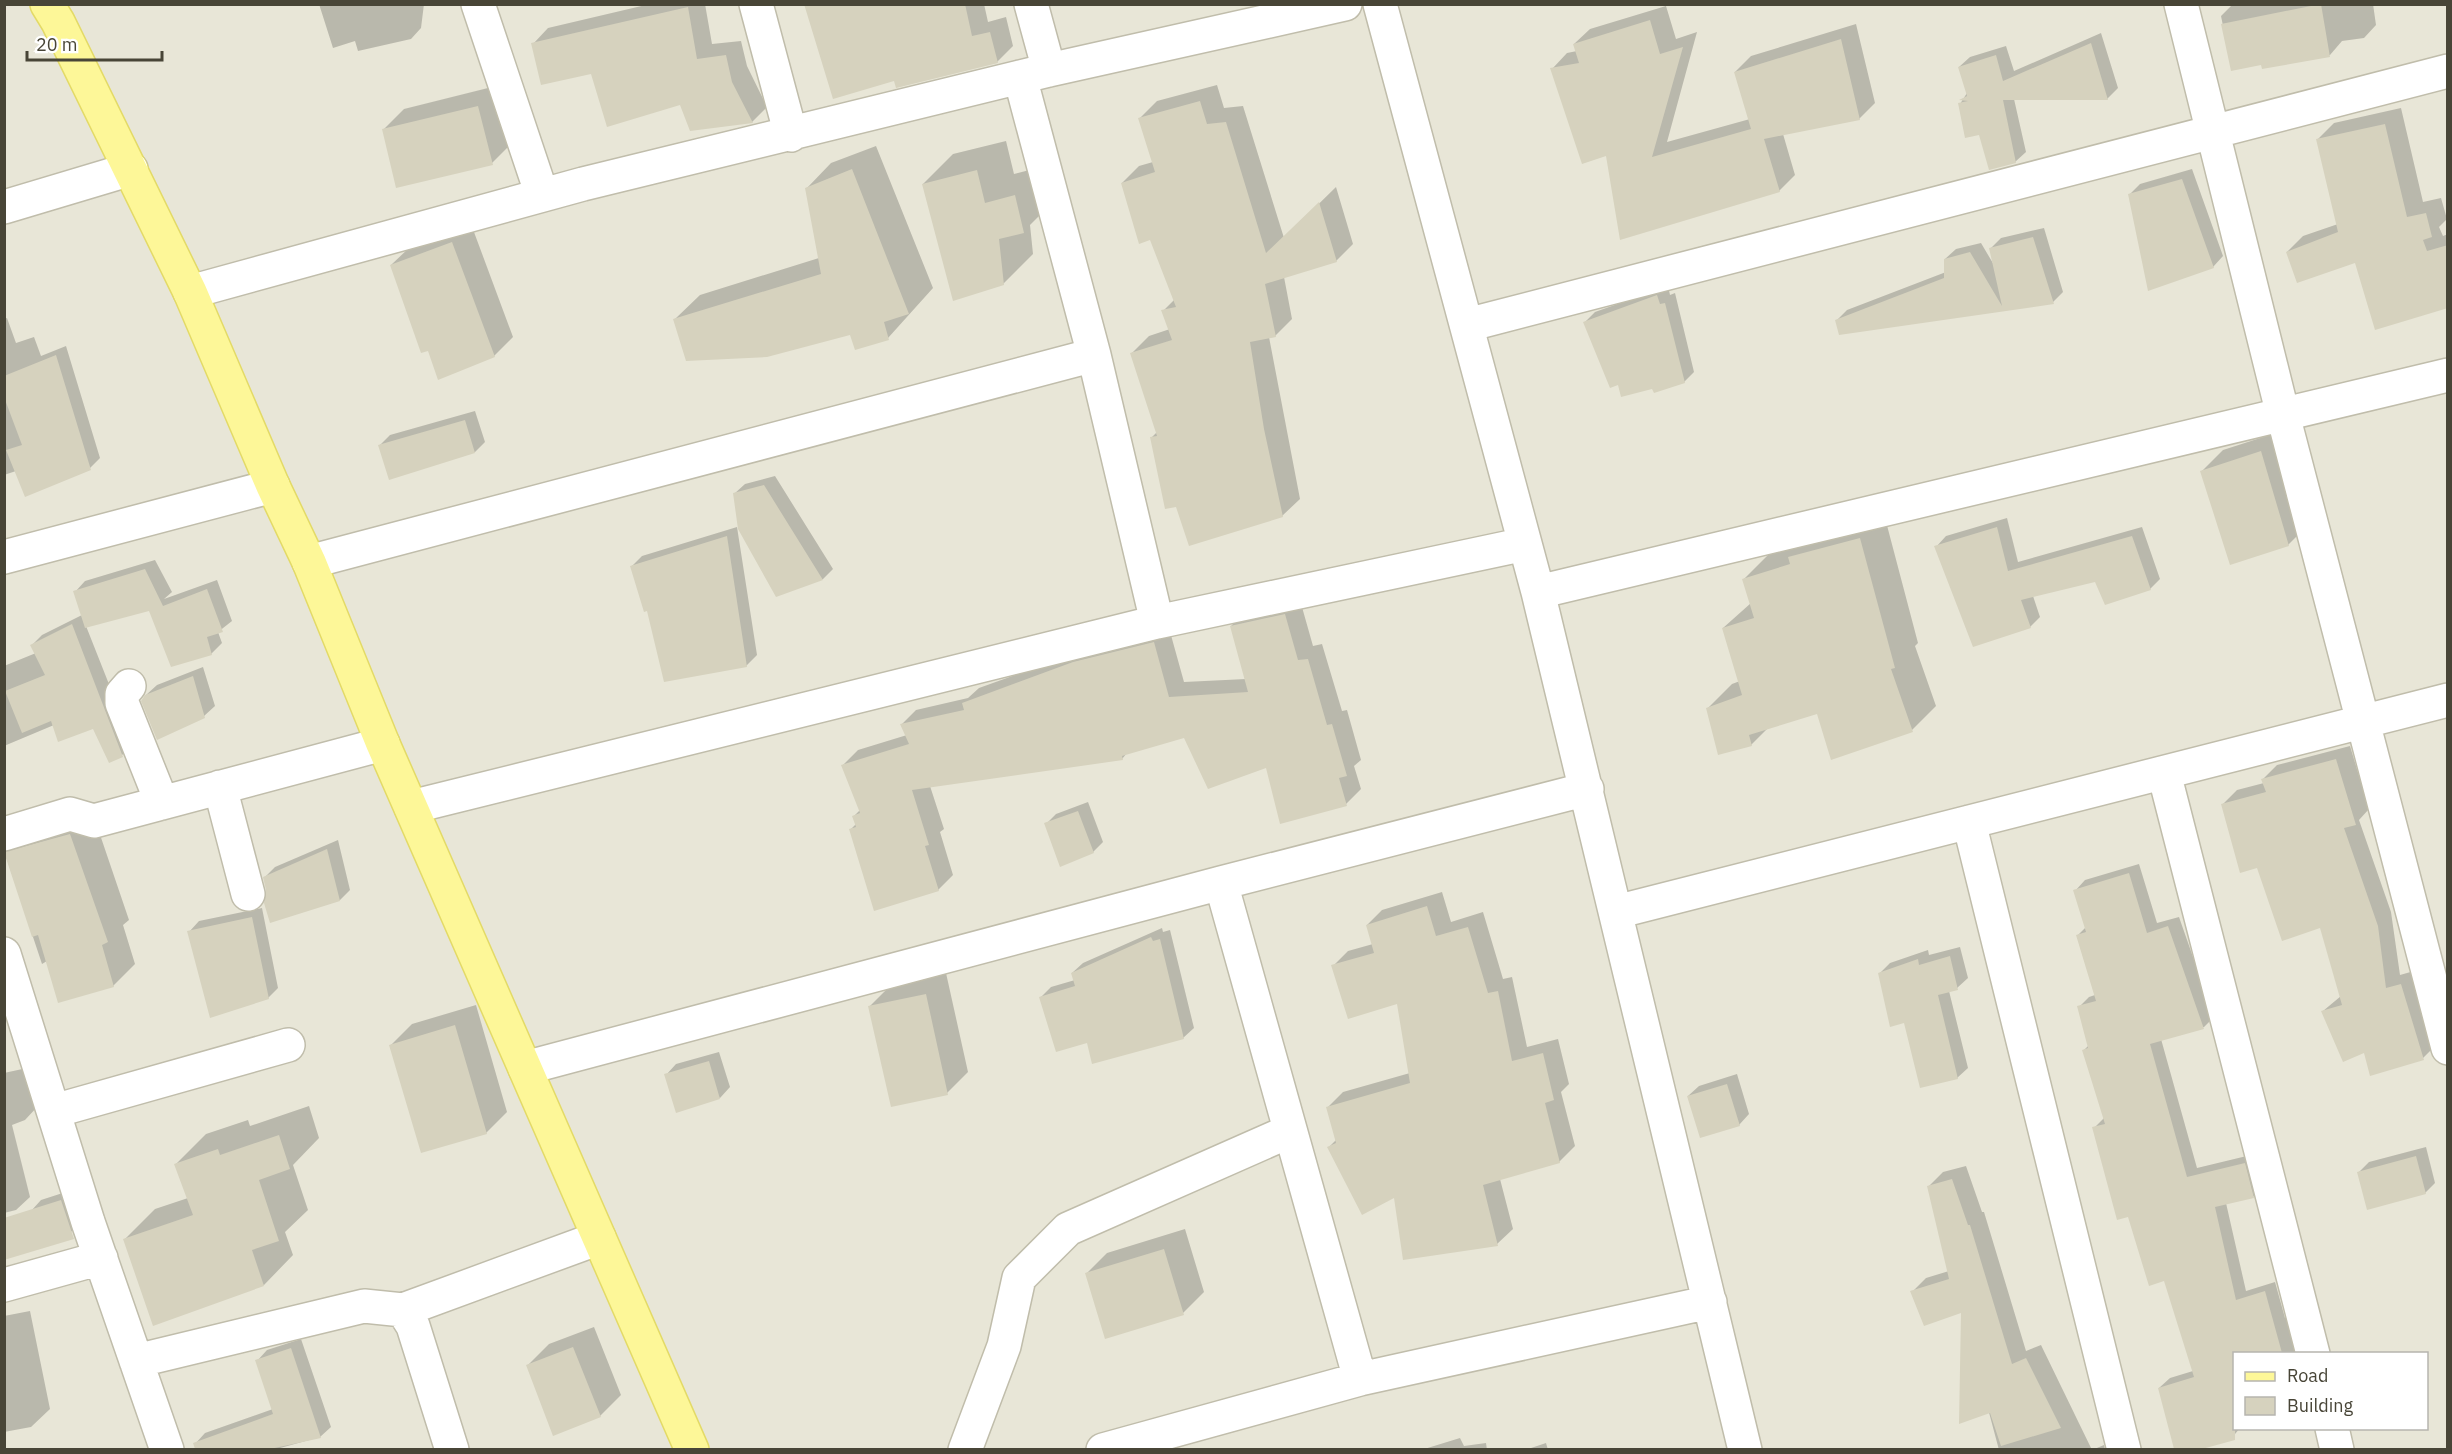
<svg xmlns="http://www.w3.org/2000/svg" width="2452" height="1454" viewBox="0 0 2452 1454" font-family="'IBM Plex Sans',sans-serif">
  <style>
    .residential { fill: #e8e6d7; fill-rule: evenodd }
    .shadow { fill: #0003 }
    .building { fill: #d6d2be }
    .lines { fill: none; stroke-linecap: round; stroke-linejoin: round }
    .minor-casing { stroke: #c0bdab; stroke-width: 36 }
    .primary-casing { stroke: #e3da67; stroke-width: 36 }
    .minor { stroke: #fff; stroke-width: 33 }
    .primary { stroke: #fdf798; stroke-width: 33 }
  </style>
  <rect width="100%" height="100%" fill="#f4f3e9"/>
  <path class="residential" d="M5,5h2442v1444l-2442,1zM2234,1354h192v74h-192z"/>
  <path class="shadow" d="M319,4h105l-3,24 -10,11 -53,12 -3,-10 -22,7z
    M650,4h55l7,40 29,-3 6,25 20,41 -15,15 -71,-19 -89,-31 -59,-28 15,-16z
    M806,4h178l4,18 18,-5 7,29 -16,16 -102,17z
    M2233,4h140l3,21 -12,13 -22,3 -12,14 -67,12 -1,-4 -30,7 -11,-54z
    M1666,6l10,33 21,-7 -30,110 83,-23 -15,-47 16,-16 105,-32 19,79 -16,16 -76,15 12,41 -16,16 -172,-37 -55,-85 15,-16 10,-2 -3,-7 16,-15z
    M2101,33l17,55 -11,11h-93l12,53 -11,10 -35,-29 -20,-29 7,-11 -8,-26 11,-10 36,-11 8,25z
    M1217,85l7,23 19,-2 41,132 52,-51 17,57 -17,17 -52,16 8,42 -17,17 -6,1 31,162 -18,17 -130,-79 5,-5 -25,-79 17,-17 21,-7 -7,-18 12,-12 -24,-60 -29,-56 17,-17 14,-4 -13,-44 17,-17z
    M492,87l21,55 -21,21 -109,-33 21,-21z
    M2401,108l22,94 18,-4 6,21 -8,8 4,9 5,-2v72l-92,-45 -69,-9 16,-16 35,-12 -20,-85 16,-16z
    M1006,141l8,33 31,-8 8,36 -23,23 3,29 -30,30 -80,-100 30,-30z
    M876,146l57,142 -45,50 -213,-19 25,-24 119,-37 -12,-70 24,-25z
    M2192,169l31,87 -10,11 -83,-73 10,-10z
    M471,224l42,113 -19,19 -65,-7 -38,-84 19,-18z
    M2044,228l19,64 -10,10 -217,19 11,-11 99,-38 -1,-13 11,-10 25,-6 13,22 -3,-17 10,-10z
    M1668,286l2,9 5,-2 19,79 -10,10 -31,5 -68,-65 10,-10z
    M7,318l9,25 18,-6 7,19 25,-10 34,112 -10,10 -74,3 -12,4v-156z
    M475,411l10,31 -10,10 -96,-6 11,-11z
    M2282,431l27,93 -21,21 -86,-74 21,-21z
    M775,476l58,93 -10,10 -46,16 -43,-101 11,-10z
    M1884,514l34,129 -3,3 21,60 -24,24 -94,-17 -50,15 -17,17 -43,-37 24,-24 8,-3 -17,-53 28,-25 -7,-24 24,-24z
    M2007,518l11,44 124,-35 18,52 -10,10 -54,-9 -63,16 7,21 -10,10 -94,-80 10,-11z
    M737,527l20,128 -11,11 -114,-100 10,-10z
    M155,560l17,32 -8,7 53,-19 15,41 -14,11 4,11 -11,11 -52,-51 -73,23 47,119 -11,10 -13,6 -15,-34 -40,-2 -50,21v-80l32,-13 -4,-8 10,-10 40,-20 -7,-23 10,-11z
    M1300,600l13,46 9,-2 20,67 5,-1 14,50 -7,6 7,23 -15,15 -79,-38 -82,-30 -58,17 -5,6 -192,27 14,43 -4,3 13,43 -15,15 -87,-61 5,-5 -2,-8 6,-6 -17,-45 15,-15 49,-15 -6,-10 15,-15 52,-12 11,-10 111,-40 79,-20 15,54 62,-3 -15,-53 15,-15z
    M203,667l12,39 -11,10 -58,-21 11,-10z
    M2350,746l19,63 -10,11 32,92 9,63 14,-4 23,73 -14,14 -58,-7 -42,-40 18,-15 -20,-70 -63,-59 -35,-63 14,-14 27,-7 -1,-4 14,-14z
    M1088,802l15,40 -10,10 -47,-28 10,-10z
    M93,814l36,106 -6,5 12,39 -22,22 -66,-25 -5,3 -37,-111 21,-21z
    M338,840l12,50 -10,10 -72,-10 -3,-13 10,-10z
    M2139,864l18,59 22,-6 35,100 -10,10 -43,12 36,129 58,-14 8,32 -10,11 -27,6 20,88 29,-9 10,36 11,-2 10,38h-72v74h6l-5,6 -53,16h-6l-17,-62 11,-10 23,-7 -28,-92 -36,-64 -35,-87 10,-10 -20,-68 5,-5 -10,-38 10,-10 6,-2 -18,-59 9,-9 -11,-36 10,-11z
    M1442,892l9,30 32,-10 20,67 9,-2 15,70 31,-8 11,45 -8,8 14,54 -16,16 -59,17 13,50 -16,15 -102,-49 -66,-48 8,-8 -9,-32 15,-15 67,-19 -12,-71 -65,-36 15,-15 25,-7 -6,-19 15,-15z
    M262,908l16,80 -10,10 -79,-66 10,-11z
    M1162,928l1,4 7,-2 24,98 -11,10 -95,4 -47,-45 10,-10 24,-7 -3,-7 11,-10z
    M1960,947l8,31 -11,10 -8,3 19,77 -11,10 -77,-105 10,-10 38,-13 1,5z
    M946,973l22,99 -21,21 -77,-87 21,-21z
    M476,1005l31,107 -21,21 -95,-88 21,-21z
    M719,1052l11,35 -10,11 -54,-23 10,-11z
    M27,1068l11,38 -13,14 -13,5 18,72 -14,13 -12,3v-140z
    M1737,1074l12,40 -10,11 -51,-29 11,-10z
    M309,1106l10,32 -26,27 15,45 -23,22 8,23 -29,30 -139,-46 30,-30 33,-11 -12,-34 30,-30 42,-14 2,6z
    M2426,1147l9,36 -10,10 -67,-20 11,-11z
    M1966,1166l16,46h2l42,139 15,-6 51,105h-93l-37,-139 -50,-19 14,-14 23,-7 -20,-85 14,-14z
    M72,1190l9,31 -10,11 -40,-21 10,-11z
    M1185,1229l19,63 -21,21 -97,-39 21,-21z
    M30,1311l20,98 -19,18 -27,5v-116z
    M594,1327l27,68 -21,21 -72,-51 21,-21z
    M301,1339l30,88 -11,10 -47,13h-76l-2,-6 10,-11 68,-24 -16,-48 10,-11z
    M1460,1438l4,8 22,-3 1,7h-66z
    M1546,1443l2,7h-23z
    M2104,1445l1,5h-13z"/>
  <path class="building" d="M804,4h161l7,32 18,-4 8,31 -102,25 -2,-7 -61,18z
    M2321,4l9,53 -68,12 -1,-4 -30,6 -10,-47z
    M688,7l9,52 29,-4 6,27 21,41 -63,8 -10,-26 -73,22 -16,-53 -50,11 -10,-42z
    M1650,20l10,34 23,-7 -31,110 99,-28 -17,-57 107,-33 19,81 -96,19 16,53 -160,48 -14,-84 -24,8 -32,-96 29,-5 -6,-19z
    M2091,43l17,57h-105l13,63 -27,7 -10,-35 -14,3 -7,-35 10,-2 -9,-1 8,-4 -9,-29 38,-12 7,26z
    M1200,101l7,23 19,-2 40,131 53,-51 18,60 -72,22 11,53 -26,5 14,87 19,88 -94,29 -13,-39 -11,2 -15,-72 7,-1 -27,-83 42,-13 -11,-30 15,-3 -26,-67 -11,4 -18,-61 34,-11 -17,-54z
    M478,106l15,59 -97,23 -14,-59z
    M2385,124l22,93 19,-4 6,24 -9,3 4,11 21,-6v63l-73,22 -20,-67 -58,20 -11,-31 52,-20 -22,-93z
    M852,169l57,145 -25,8 5,18 -34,10 -5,-15 -83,22 -81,4 -13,-42 148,-45 -16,-86z
    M977,170l8,33 30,-8 9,38 -25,6 5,46 -51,16 -31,-117z
    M2182,179l32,89 -66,23 -20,-97z
    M2033,237l21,67 -215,31 -4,-15 109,-42v-19l26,-7 32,54 -13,-58z
    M452,242l43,115 -57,23 -10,-29 -7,2 -31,-88z
    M1657,295l3,9 5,-1 20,80 -31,10 -2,-4 -31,8 -3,-12 -8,3 -27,-66z
    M56,355l35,115 -66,27 -19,-47 16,-5 -18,-48v-21z
    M465,420l10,33 -86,27 -11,-35z
    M2261,451l28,95 -59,19 -30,-94z
    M764,485l59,95 -47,17 -38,-68 -5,-36z
    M1997,527l11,44 124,-35 19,54 -46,15 -10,-23 -74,18 10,28 -58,19 -39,-101z
    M727,536l20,131 -83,15 -17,-71 -3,1 -14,-46z
    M1860,538l35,130 -4,1 22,63 -82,28 -14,-46 -68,21 3,11 -34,9 -12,-47 36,-13 -20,-67 32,-10 -12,-39 48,-15 -2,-7z
    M145,569l18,37 44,-17 16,43 -16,5 5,18 -41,12 -22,-56 -64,17 -12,-37z
    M1285,614l13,46 10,-1 19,66 5,-1 15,52 -8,2 8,28 -67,18 -14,-56 -58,21 -24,-51 -62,18 1,4 -211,30 17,55 -4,1 14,45 -65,20 -25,-82 7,-2 -4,-11 8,-3 -19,-48 68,-21 -9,-20 64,-14 -2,-7 111,-41 81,-20 15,55 79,-5 -18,-66z
    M72,624l51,133 -14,6 -16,-34 -35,13 -7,-21 -29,12 -17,-42 40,-16 -15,-30z
    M193,676l12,42 -48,22 -16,-39 4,-6z
    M2336,759l20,66 -12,3 34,98 8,62 15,-4 23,76 -54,16 -6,-23 -21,9 -22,-51 21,-6 -22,-77 -38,13 -25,-73 -17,5 -19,-69 45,-12 -5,-13z
    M1078,811l16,42 -34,14 -16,-44z
    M70,834l38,108 -6,3 12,42 -56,16 -20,-68 -6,2 -28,-85z
    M327,849l13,52 -70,22 -6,-20 2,-13 -3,-13z
    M2129,873l18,60 21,-7 36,103 -54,15 37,133 58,-14 9,35 -39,9 21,93 29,-9 17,62h-47v87l-33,9h-28l-16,-61 36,-11 -30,-96 -15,5 -21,-69 -11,3 -25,-93 13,-3 -23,-74 6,-2 -11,-42 19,-5 -20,-66 10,-3 -13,-42z
    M1427,906l9,30 32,-9 20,66 10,-2 14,70 31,-8 11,47 -9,3 15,60 -77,22 15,61 -95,14 -9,-62 -32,17 -35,-68 9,-4 -10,-36 84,-24 -13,-79 -49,15 -17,-54 43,-12 -8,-28z
    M252,917l17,82 -59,19 -23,-87z
    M1151,937l2,4 7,-2 24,100 -92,25 -5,-21 -31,9 -17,-55 36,-11 -4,-13z
    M1950,956l8,34 -20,5 20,84 -38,9 -16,-65 -14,4 -12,-54 40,-14 1,6z
    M926,994l22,101 -57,12 -23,-101z
    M455,1025l32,109 -66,19 -32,-108z
    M709,1061l11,38 -44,14 -12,-39z
    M1727,1084l13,42 -40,12 -13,-42z
    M279,1135l11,34 -31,11 20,61 -27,9 12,36 -111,40 -30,-87 70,-24 -19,-51 44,-15 2,6z
    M2416,1156l10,38 -59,16 -10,-38z
    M1952,1179l16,46h2l42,139 14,-6 35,70 -60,18 -11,-33 -31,11 2,-111 -37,13 -14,-35 39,-12 -22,-93z
    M61,1200l13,39 -70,21v-42z
    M1164,1249l20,66 -79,24 -20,-66z
    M573,1347l28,70 -48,19 -27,-71z
    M291,1348l30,90 -51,11h-75l-2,-6 80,-29 -18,-54z"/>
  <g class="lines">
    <g class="minor-casing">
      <path id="minor" d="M478,4l64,191
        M756,4l35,131
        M1031,4l18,66
        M1380,4l158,588 207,858
        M2181,4l102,411 165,633
        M1020,77l74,278 63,267
        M4,207l127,-38
        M190,292l393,-108 466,-114 296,-66
        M1467,325l981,-254
        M4,557l269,-71
        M309,562l785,-207
        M1538,592l910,-217
        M129,686l-7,8v9l40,100
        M2164,773l149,581
        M220,787l28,107
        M411,807l746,-185 368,-78
        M1969,822l155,628
        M4,834l66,-20 24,7 289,-77
        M1221,883l139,496
        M1616,912l832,-212
        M4,954l84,268 79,228
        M525,1068l696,-185 366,-94
        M54,1111l234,-66
        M4,1285l97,-27
        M403,1310l196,-72
        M136,1361l228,-55 39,4 10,16 39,124
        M2332,1428l5,22
        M965,1450l39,-104 15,-68 49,-49 222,-98
        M1103,1450l257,-71 350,-77"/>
    </g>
    <g class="primary-casing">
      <path id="primary" d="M47,4l11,18 132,270 83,194 36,76 74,182 309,706"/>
    </g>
    <use href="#minor" class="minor"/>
    <use href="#primary" class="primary"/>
  </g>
  <rect width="2452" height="1454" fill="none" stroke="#484537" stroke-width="12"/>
  <rect x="2233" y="1352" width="195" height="78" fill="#ffffff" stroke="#b6b5af" stroke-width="1.5"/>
  <rect x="2245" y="1372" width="30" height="9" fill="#fdf798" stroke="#b6b5af" stroke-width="1.5"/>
  <text x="2287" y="1382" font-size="18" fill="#484537">Road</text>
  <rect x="2245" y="1397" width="30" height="18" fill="#d6d2be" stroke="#b6b5af" stroke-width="1.5"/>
  <text x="2287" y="1412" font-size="18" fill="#484537">Building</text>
  <path d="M27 51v9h135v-9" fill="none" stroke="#484537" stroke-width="3"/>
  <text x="36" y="51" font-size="18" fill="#484537" stroke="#ffffff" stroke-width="4.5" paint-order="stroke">20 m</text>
</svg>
